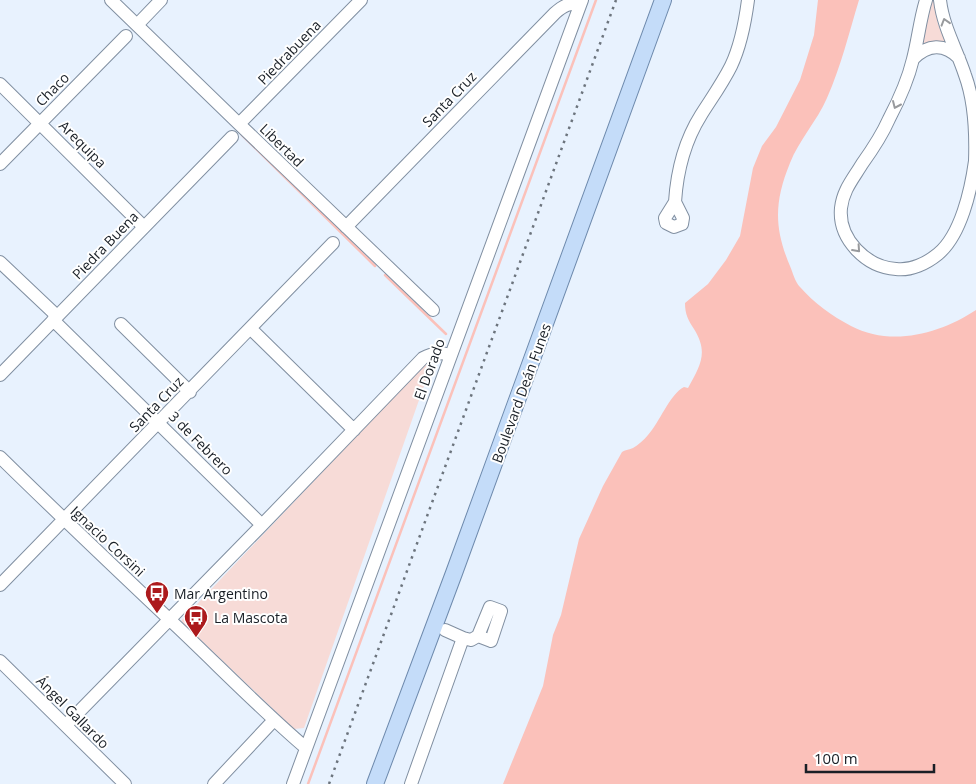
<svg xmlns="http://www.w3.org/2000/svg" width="976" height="784" viewBox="0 0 976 784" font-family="'Open Sans',sans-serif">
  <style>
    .green { fill: #f7dbd7 }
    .water { fill: #fbc1ba }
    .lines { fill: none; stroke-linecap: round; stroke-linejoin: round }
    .stream { stroke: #fbc1ba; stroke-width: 2.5 }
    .minor-casing { stroke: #808fa1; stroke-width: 14 }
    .major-casing { stroke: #6e8aad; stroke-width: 18 }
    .minor { stroke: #fff; stroke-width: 12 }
    .major { stroke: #c4dcf9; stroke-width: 16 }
    .rail { stroke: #6c747d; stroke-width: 2.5; stroke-dasharray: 2.5 5; stroke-linecap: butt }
    .oneway { stroke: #989a9d }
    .labels { text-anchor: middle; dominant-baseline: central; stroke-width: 4; stroke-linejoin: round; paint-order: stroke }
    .street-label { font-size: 14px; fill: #191f26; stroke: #fff }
    .poi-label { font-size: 14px; fill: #191f26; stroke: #fff; text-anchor: start }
  </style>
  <rect width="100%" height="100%" fill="#e8f2fe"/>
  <path class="green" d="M930,0l4,1 4,23 9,21 -26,4z
    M426,363h6l-128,365 -10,1 -113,-108z"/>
  <path class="water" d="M818,0h41c-10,33 -18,66 -32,98 -10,23 -28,42 -37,65 -16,39 -16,65 0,103 3,7 5,16 10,21 14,16 32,29 51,39 40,21 89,8 125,-16v474h-473l40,-98 10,-51 8,-20 18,-76 24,-53 19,-34c3,-2 6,-2 11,-4 5,-3 11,-8 15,-13 11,-12 22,-41 36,-48l4,1c12,-22 21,-35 6,-59 -6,-9 -9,-15 -9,-26l23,-19 18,-24 14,-24 13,-68 9,-22 14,-19 24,-47 14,-45z"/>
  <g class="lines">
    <path class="stream" d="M242,135l133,131
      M385,275l61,59
      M308,784l288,-784"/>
    <g class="minor-casing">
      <path id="minor" d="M111,0l128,124 194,186
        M926,0c-6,19 -8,40 -13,59 -5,21 -14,41 -24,60 -7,16 -17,31 -27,45 -9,15 -19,26 -21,44 -3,31 25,59 55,61 15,2 31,-6 42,-15 23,-19 33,-64 37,-93 1,-29 0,-59 -10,-86 -8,-25 -22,-48 -25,-75
        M137,25l24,-25
        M913,59c15,-15 31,-16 46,-1
        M0,84l144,143
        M239,124l122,-124
        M0,164l126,-128
        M675,202c2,-31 9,-60 26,-87 10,-16 21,-31 30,-49 10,-21 14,-43 17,-66
        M675,202l8,16 -1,6 -8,3 -8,-4 -1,-5z
        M346,227l209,-214c9,-8 14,-10 25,-9
        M0,262l57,54
        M53,320l209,205
        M121,324l69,68
        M251,329l103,101
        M0,375l232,-238
        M0,457c56,55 113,109 170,163 46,43 89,88 136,128
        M0,585l333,-342
        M445,630l18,8
        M0,661l125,123
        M66,725l196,-200 161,-167c10,-5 17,-6 27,-3
        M214,784l60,-64
        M293,784l289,-784
        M411,784l52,-146 8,2 7,-4 12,-29 11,4 -10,30 -13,-5"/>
    </g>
    <g class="major-casing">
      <path id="major" d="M375,784l79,-211 209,-573"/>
    </g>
    <use href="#minor" class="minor"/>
    <use href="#major" class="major"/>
    <path class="rail" d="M329,784l287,-784"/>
  </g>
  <defs><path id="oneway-chevron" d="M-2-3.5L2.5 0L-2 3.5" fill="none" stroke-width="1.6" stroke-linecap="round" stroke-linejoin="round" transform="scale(1.25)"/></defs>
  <g class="oneway">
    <use href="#oneway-chevron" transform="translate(945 22) rotate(-107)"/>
    <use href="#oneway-chevron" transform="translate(896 105) rotate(114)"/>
    <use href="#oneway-chevron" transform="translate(857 249) rotate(48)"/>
  </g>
  <defs>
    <g id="bus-pin" transform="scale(1.25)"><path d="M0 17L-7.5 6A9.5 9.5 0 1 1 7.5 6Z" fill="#ac1a1d" stroke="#fff"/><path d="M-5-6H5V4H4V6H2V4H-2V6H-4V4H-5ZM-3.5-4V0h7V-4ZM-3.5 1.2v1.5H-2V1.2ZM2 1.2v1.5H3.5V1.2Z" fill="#fff"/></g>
  </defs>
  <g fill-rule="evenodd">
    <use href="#bus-pin" x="157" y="593"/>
    <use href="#bus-pin" x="196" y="617"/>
  </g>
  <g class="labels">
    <g class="street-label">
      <text transform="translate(289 52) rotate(-46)">Piedrabuena</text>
      <text transform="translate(52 89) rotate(-45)">Chaco</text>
      <text transform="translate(449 99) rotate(-46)">Santa Cruz</text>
      <text transform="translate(83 144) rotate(45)">Arequipa</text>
      <text transform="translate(282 145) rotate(44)">Libertad</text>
      <text transform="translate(105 245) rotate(-46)">Piedra Buena</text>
      <text transform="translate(429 369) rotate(-70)">El Dorado</text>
      <text transform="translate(521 393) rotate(-70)">Boulevard Deán Funes</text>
      <text transform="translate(156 404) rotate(-46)">Santa Cruz</text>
      <text transform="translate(201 443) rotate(45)">3 de Febrero</text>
      <text transform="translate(108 541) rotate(43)">Ignacio Corsini</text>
      <text transform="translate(73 712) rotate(45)">Ángel Gallardo</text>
    </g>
    <g class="poi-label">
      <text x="174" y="593">Mar Argentino</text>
      <text x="214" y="617">La Mascota</text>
    </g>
  </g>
  <path d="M806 764v8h128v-8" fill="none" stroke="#191f26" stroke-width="2.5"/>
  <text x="814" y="764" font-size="15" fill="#191f26" stroke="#ffffff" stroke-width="4" paint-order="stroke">100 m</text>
</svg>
